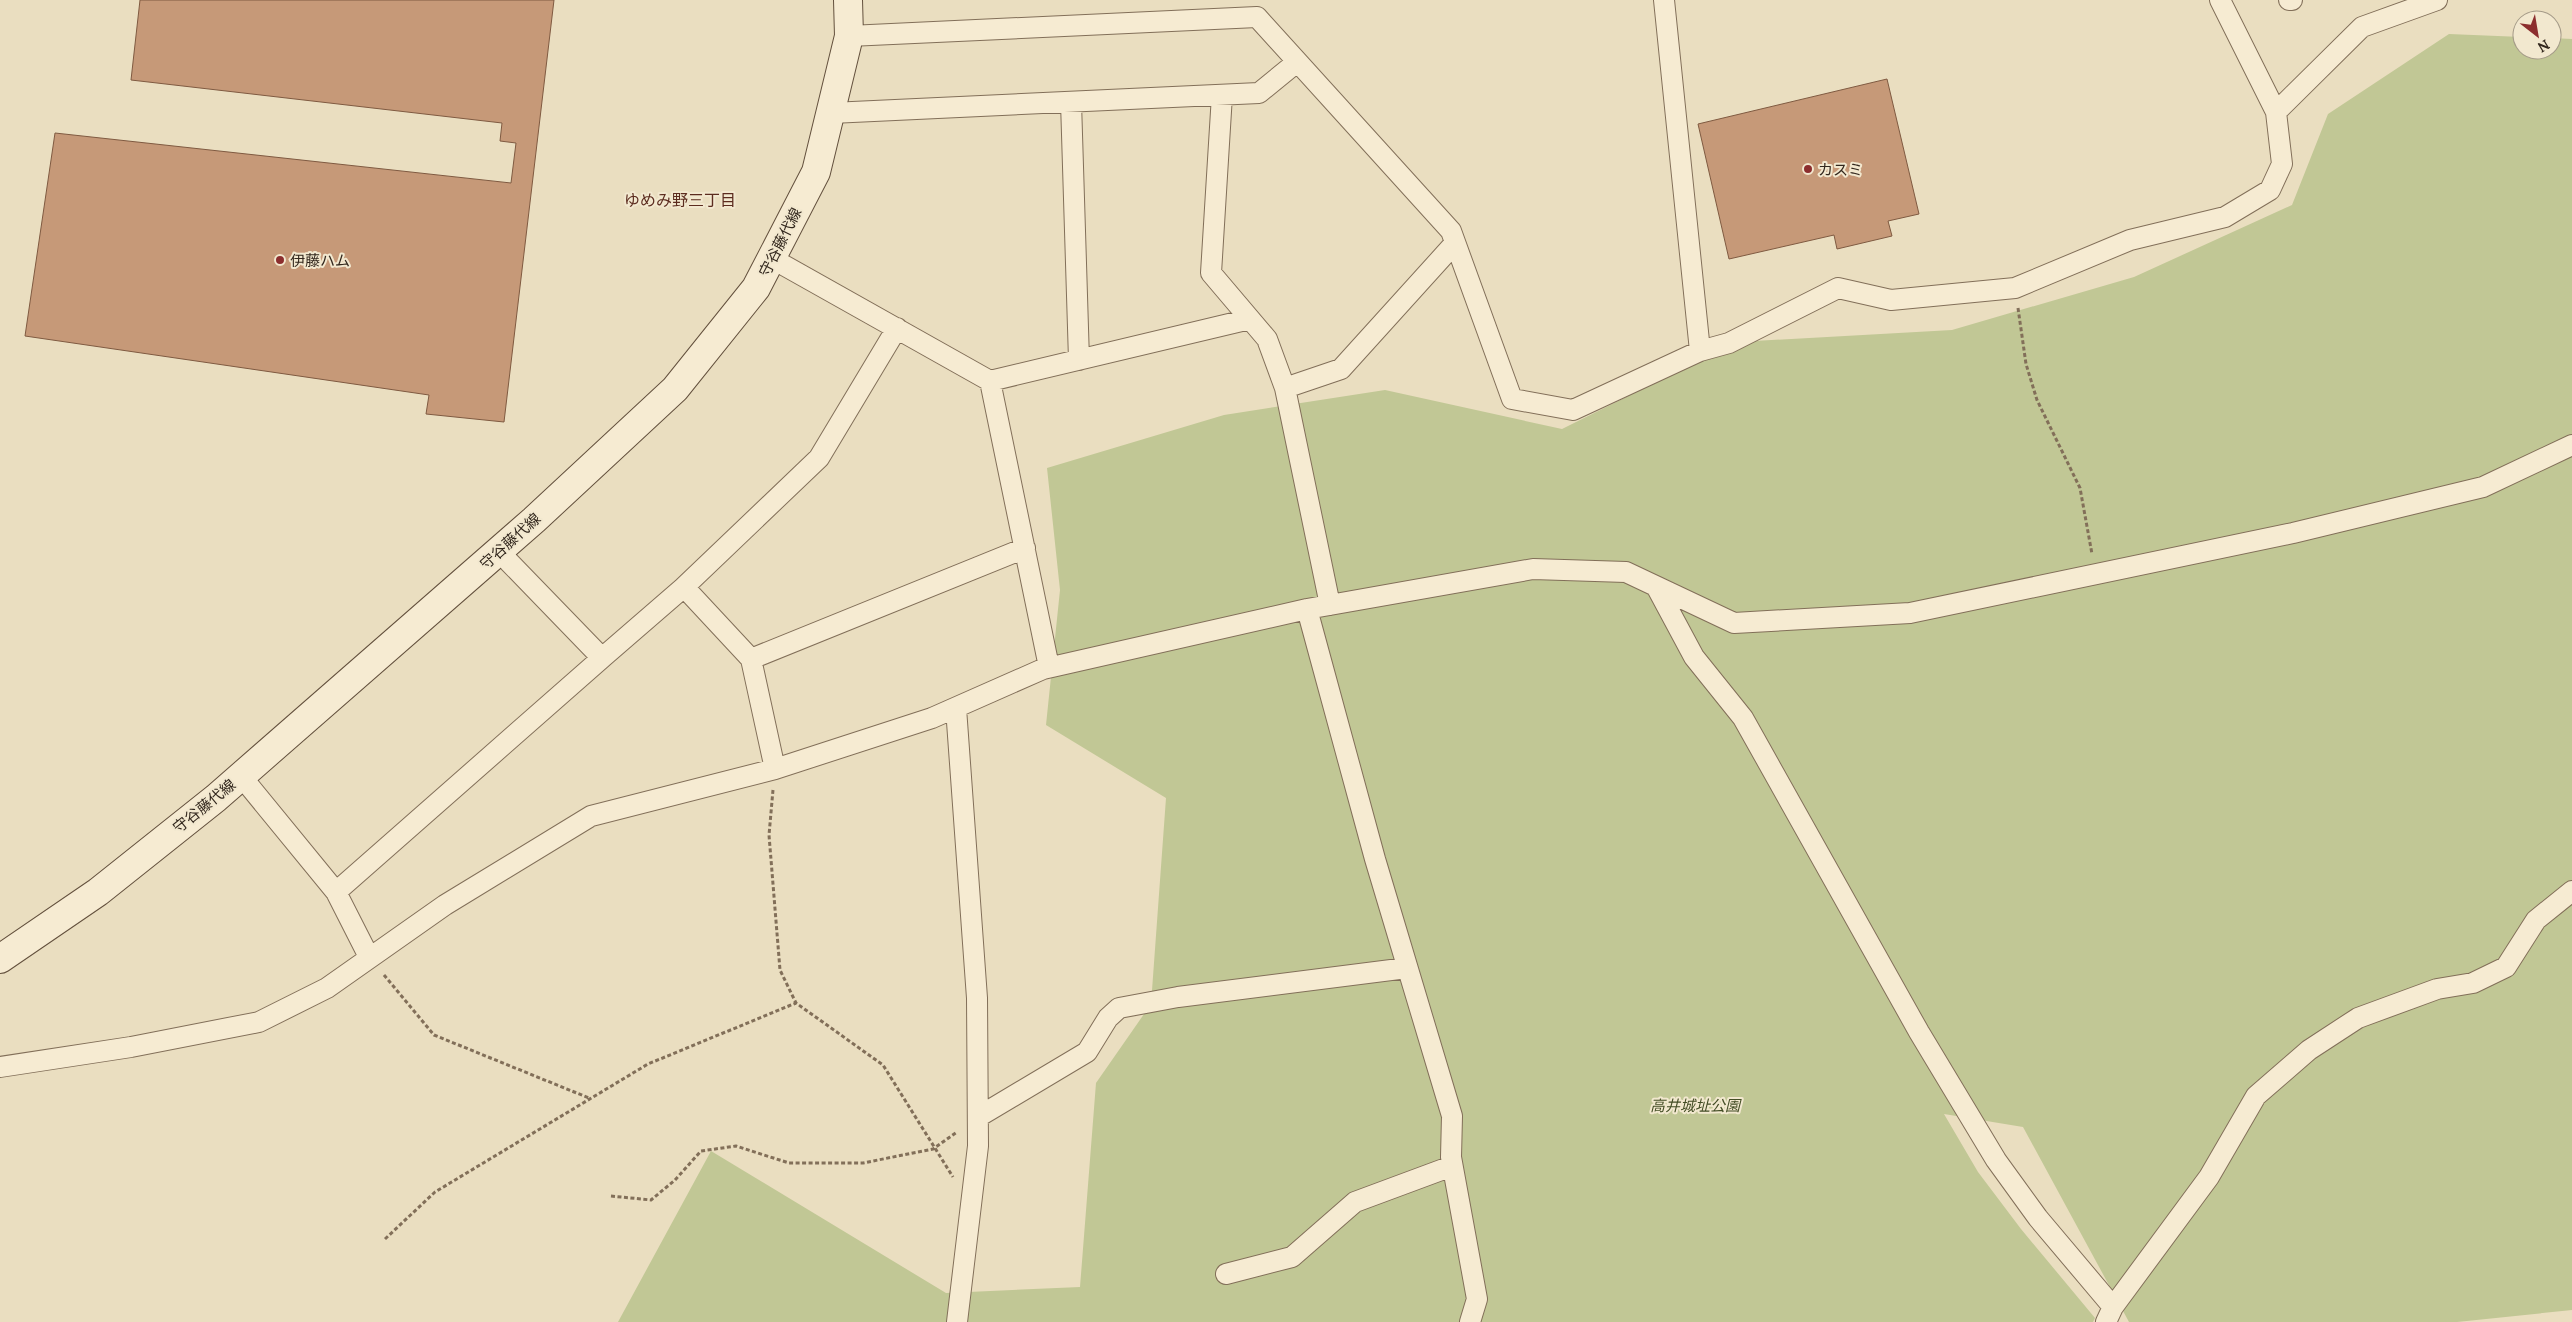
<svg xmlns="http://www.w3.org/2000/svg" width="2572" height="1322" viewBox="0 0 2572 1322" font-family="Lora,'Noto Sans JP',serif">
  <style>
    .green { fill: #c1c795 }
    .building { fill: #c69978; stroke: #7f5a41 }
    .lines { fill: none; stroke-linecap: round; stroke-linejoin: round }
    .minor-casing { stroke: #826f59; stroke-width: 22 }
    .secondary-casing { stroke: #63503d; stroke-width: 30 }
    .path { stroke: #826f59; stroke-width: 3; stroke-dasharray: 4 2.5; stroke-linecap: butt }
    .minor { stroke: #f6ebd2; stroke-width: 20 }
    .secondary { stroke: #f6ebd2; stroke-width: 28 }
    .poi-dot { fill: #8c2e2e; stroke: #f2e8cf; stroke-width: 2 }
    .labels { text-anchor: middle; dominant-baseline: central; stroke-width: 4; stroke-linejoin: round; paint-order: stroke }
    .poi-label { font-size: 15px; fill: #32271d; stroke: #f2e8cf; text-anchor: start }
    .street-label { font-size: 15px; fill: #32271d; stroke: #f2e8cf }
    .park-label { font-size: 15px; font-style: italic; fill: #434d25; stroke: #f2e8cf }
    .neighbourhood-label { font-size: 16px; fill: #5c2c1f; stroke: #f2e8cf }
  </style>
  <rect width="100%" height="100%" fill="#eadec0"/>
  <path class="green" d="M2449,34l73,3v13h30v-12l20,1v1271l-115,12h-328l-106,-195 -79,-13 34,58 43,57 74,89 -2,4h-1475l93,-171 235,142 134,-6 16,-204 55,-79 15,-206 -120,-73 14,-135 -13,-122 177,-53 161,-25 177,39 175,-87 215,-12 182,-53 158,-72 36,-91z"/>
  <path class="building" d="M140,0h414l-50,422 -78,-8 3,-19 -404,-59 30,-203 456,50 5,-40 -16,-2 2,-18 -371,-43z
    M1887,79l32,135 -31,7 4,15 -55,13 -3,-14 -105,24 -31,-135z"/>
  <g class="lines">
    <g class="minor-casing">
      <path id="minor" d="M1664,0l36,351
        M2220,0l56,112
        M2289,0h3
        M849,36l408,-19 194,214 61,168 61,11 127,-59 29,-8 109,-55 53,12 124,-12 115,-48 95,-23 45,-27 12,-26 -6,-52 86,-85 75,-27
        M1222,95l-11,178 56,66 18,49 45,217
        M1071,102l8,258
        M831,113l428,-20 38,-31
        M771,258l219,123 260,-62
        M990,381l59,286
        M1285,388l56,-19 114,-126
        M500,550l9,12 93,96 82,-71 67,72 24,110
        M684,587l135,-129 78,-130
        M1657,588l37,69 49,61 176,314 77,128 42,58 75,89
        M1307,609l68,250 77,257 -1,41 26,142 -7,23
        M751,659l274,-111
        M956,708l21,290 1,148 -21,176
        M241,776l95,116 33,65
        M336,892l266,-234
        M0,1067l131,-20 128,-25 68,-34 118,-83 146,-89 184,-47 157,-51 111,-49 264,-60 226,-40 93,3 108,51 176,-10 383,-80 190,-46 89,-42
        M978,1117l109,-65 21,-34 11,-10 59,-11 229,-29
        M1226,1274l66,-17 63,-55 97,-36
        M2106,1322l7,-15 96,-130 47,-81 53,-46 49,-32 79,-29 36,-6 33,-16 30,-47 36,-29"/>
    </g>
    <g class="secondary-casing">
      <path id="secondary" d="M0,959l98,-67 118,-94 318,-278 141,-131 81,-101 60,-116 33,-136 -1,-36"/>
    </g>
    <path class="path" d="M2018,308l8,56 11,36 43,88 12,66
      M773,790l-4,45 11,135 16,33 87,62 70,112
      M384,975l50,60 155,63
      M611,1196l40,4 24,-20 26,-29 35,-5 53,17h74l70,-14 24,-17
      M385,1239l50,-47 213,-128 148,-61"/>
    <use href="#minor" class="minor"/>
    <use href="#secondary" class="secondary"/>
  </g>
  <g class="poi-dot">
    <circle cx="1808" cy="169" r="5"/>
    <circle cx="280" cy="260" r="5"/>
  </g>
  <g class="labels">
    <g class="poi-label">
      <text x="1818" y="169">カスミ</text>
      <text x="290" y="260">伊藤ハム</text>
    </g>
    <g class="street-label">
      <text transform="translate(780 242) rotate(-63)">守谷藤代線</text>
      <text transform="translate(510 541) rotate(-42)">守谷藤代線</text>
      <text transform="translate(204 806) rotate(-39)">守谷藤代線</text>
    </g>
    <g class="park-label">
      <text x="1695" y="1105">高井城址公園</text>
    </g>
    <g class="neighbourhood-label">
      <text x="680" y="200">ゆめみ野三丁目</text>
    </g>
  </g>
  <g transform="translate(2537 35) rotate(149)"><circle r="24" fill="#f2e8cf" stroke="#a59b88"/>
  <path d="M0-4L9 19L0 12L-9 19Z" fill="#8c2e2e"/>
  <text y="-8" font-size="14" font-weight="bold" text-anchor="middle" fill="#32271d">N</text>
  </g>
</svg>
